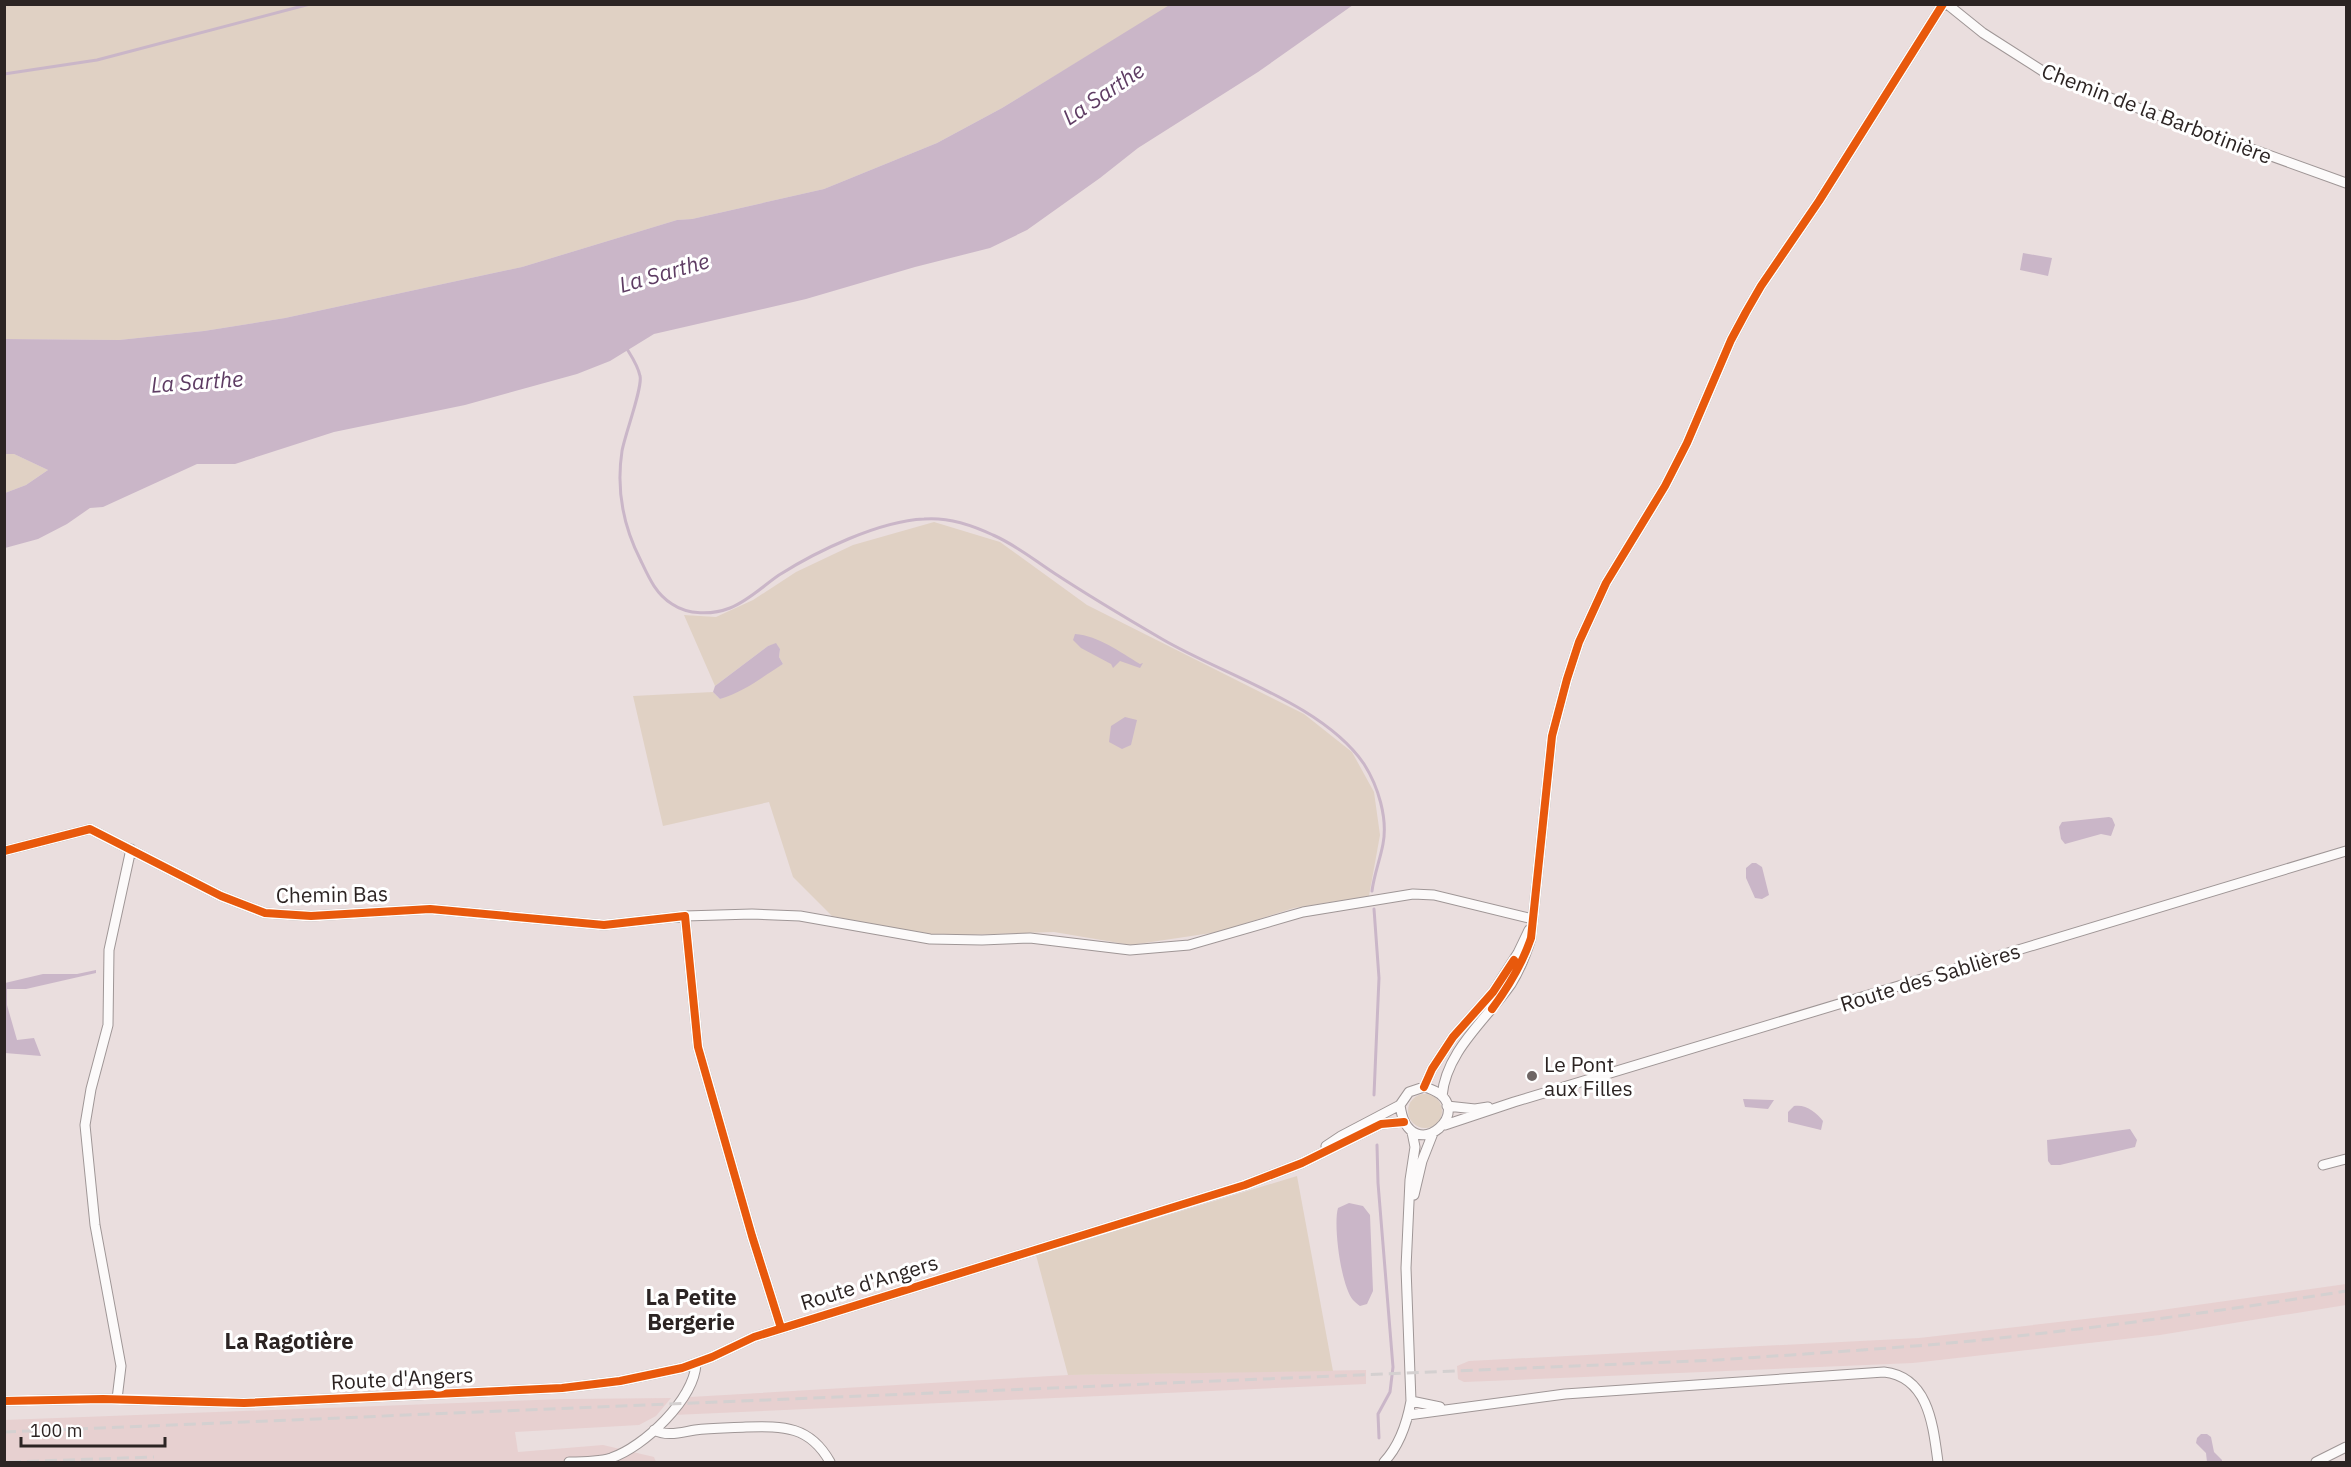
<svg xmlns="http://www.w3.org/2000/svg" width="2351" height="1467" viewBox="0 0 2351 1467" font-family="'IBM Plex Sans',sans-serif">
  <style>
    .built { fill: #e7d0d0 }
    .green { fill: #e0d1c4 }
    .water { fill: #cab6c8 }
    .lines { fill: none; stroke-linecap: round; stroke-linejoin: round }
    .stream { stroke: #cab6c8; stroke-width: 3 }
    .minor-casing { stroke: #9f9696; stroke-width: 11 }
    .minor { stroke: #fcfafa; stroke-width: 9 }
    .rail { stroke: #d4d0d0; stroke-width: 3; stroke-dasharray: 12 6; stroke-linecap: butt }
    .cycleway-casing { stroke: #fff; stroke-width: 11 }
    .cycleway { stroke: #e8590c; stroke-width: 8 }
    .poi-dot { fill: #6e6564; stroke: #fff; stroke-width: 2 }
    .labels { text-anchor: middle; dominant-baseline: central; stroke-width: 6; stroke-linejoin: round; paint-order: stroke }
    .street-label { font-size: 21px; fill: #2c2423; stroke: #fff }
    .poi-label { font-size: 21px; fill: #2c2423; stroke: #fff; text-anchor: start }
    .water-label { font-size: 22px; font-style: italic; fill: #5e3c63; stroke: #fff }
    .neighbourhood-label { font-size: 22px; font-weight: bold; fill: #2c2423; stroke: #fff }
  </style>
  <rect width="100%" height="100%" fill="#eadede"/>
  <path class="built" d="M2346,1284v21l-186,30 -247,28 -449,19 -6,-3 -1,-13 12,-5 450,-23 228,-26z
    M1366,1370v14l-693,31 17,-18 378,-22z
    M671,1398l-15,18 -17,9 -124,7 3,20 85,-7 51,12 2,5h-651l-1,-42 560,-21z"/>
  <path class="green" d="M5,5h1166l-169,103 -65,35 -113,46 -132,30 -15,1 -155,47 -237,51 -81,13 -85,9 -114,-1z
    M5,454h9l34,16 -22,15 -21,8z
    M934,522l66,20 87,63 217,109 48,38 22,40 6,43 -11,61 -75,12 -76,24 -87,13 -77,-13 -123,4 -99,-20 -39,-39 -24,-75 -106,24 -30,-130 80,-4 7,7 63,-35 -4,-7 1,-8 -4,-5 -8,2 -53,40 -31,-71 32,2 37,-17 43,-28 57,-27z
    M1408 1111a17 17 0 1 1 34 0a17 17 0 1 1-34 0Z
    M1297,1176l36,195 -265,4 -32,-120z"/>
  <path class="water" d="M1171,4l182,1 -95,67 -120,76 -38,30 -73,52 -37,18 -75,19 -109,32 -152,35 -44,27 -33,13 -112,31 -131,27 -99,32h-38l-94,43 -13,1 -23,16 -29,15 -33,9v-55l21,-8 22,-15 -34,-16h-9v-115l114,1 85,-9 81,-13 237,-51 155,-47 15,-1 132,-30 113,-46 65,-35z
    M2023,253l29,5 -4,18 -28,-6z
    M1075,634c24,2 45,18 65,30l3,-1 -3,5 -20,-7 -7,7 -2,-4 -30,-16 -8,-8z
    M776,643l4,6 -1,8 4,7c-24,15 -36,26 -63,35l-7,-7 2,-6 53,-40z
    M1125,717l12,3 -6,25 -9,4 -13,-7 2,-16z
    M2109,817l3,1 3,7 -4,11 -10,-2 -36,10 -4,-5 -2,-12 3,-5z
    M1752,863h4l6,4 7,28 -7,4 -7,-1 -9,-20v-10z
    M96,970v3l-70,16h-19v16l10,35 17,-2 7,18 -36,-3v-70l38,-9h34z
    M1743,1099l28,1h3l-6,9 -23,-2z
    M1794,1106c12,-2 22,6 29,15l-2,9 -33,-8v-10z
    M2130,1129l7,11 -2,7 -75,18h-9l-3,-4 -1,-21z
    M1349,1203l14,3 7,9 3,76 -6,13 -7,2c-3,-2 -5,-4 -7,-6 -12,-14 -20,-75 -15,-92z
    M2201,1434h6l4,3 3,15 8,8v2h-15l-1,-9 -10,-10 1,-5z"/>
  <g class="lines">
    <path class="stream" d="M4,74l93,-14 213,-56
      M627,349c5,8 11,17 13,27 3,11 -15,58 -18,75 -6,39 1,75 19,110 8,17 15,33 31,43 16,11 40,11 58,4 18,-7 33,-22 49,-33 38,-24 100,-54 145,-56 23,-2 48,6 69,16 23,10 41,25 61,38 35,23 72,45 108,66 61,36 161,65 202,125 14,22 24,54 19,80 -3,16 -9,31 -11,47
      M1374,909l5,69 -5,117
      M1377,1145l1,38 15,184 -3,25 -12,22 1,24"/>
    <g class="minor-casing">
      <path id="minor" d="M1947,4l36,29 69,44 294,106
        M4,851l86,-22 131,67 44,17 46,3 119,-7 174,16 81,-9 13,131 54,189 29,92
        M685,916l67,-2 48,2 130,23 52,1 48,-2 100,12 59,-5 114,-33 110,-18 21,1 99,24
        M1424,1087l8,-18 21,-32 40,-45 25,-39 11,-23
        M1424,1087c63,17 -15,87 -24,18l9,-13z
        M1442,1096c4,-45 44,-76 69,-112 9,-14 15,-30 20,-46l21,-202 15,-57 12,-37 27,-59 59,-97 22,-43 44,-103 15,-28 15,-26 58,-85 124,-197
        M1447,1106l28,3 13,-2
        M1445,1125l69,-23 832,-251
        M1326,1146l15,-10 59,-31
        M2323,1165l23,-6
        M1414,1195l8,-34 11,-28
        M117,1399l4,-33 -26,-141 -10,-100 6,-36 17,-64 1,-75 22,-101
        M4,1401l99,-2 141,4 318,-15 58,-7 62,-13 30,-11 42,-20 491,-152 57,-22 79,-39 23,-2
        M1411,1401l29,6
        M1408,1415l157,-21 319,-22c45,5 49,54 54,90
        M654,1430c13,7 28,2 41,0 17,-2 34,-2 51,-3 38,-1 64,-1 84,35
        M569,1462c14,0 29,0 42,-4 33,-11 83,-59 85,-94
        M1384,1462c16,-17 23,-39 27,-61l-5,-133 4,-88 5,-33 -3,-15
        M2316,1462l30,-15"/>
    </g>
    <use href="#minor" class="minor"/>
    <path class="rail" d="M4,1432l1713,-72c85,-6 170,-11 255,-19 125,-13 250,-30 374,-50
      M9,1462l145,-5"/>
    <g class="cycleway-casing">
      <path id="cycleway" d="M4,851l86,-22 131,67 44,17 46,3 119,-7 174,16 81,-9 13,131 54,189 29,92
        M1492,1009c17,-23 30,-44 39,-71l21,-202 15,-57 12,-37 27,-59 59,-97 22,-43 44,-103 15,-28 15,-26 58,-85 124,-197
        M1424,1087l8,-18 21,-32 40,-45 21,-32
        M4,1401l99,-2 141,4 318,-15 58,-7 62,-13 30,-11 42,-20 491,-152 57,-22 79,-39 23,-2"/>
    </g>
    <use href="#cycleway" class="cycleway"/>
  </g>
  <circle class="poi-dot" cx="1532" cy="1076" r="6"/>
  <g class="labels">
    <g class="street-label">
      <text transform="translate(2157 113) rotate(21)">Chemin de la Barbotinière</text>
      <text transform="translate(332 894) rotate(-1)">Chemin Bas</text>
      <text transform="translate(1930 977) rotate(-17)">Route des Sablières</text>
      <text transform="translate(869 1282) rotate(-17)">Route d'Angers</text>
      <text transform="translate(402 1378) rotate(-3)">Route d'Angers</text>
    </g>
    <g class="poi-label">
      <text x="1544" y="1064">Le Pont<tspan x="1544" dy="24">aux Filles</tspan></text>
    </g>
    <g class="water-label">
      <text transform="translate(1103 93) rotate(-34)">La Sarthe</text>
      <text transform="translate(664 272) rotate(-16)">La Sarthe</text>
      <text transform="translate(197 381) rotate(-4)">La Sarthe</text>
    </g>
    <g class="neighbourhood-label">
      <text x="691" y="1296">La Petite<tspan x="691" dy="25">Bergerie</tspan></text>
      <text x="289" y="1340">La Ragotière</text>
    </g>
  </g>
  <rect width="2351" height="1467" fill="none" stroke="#2c2423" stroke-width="12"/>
  <path d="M21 1437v9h144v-9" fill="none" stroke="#2c2423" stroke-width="3"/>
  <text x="30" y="1437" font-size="18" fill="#2c2423" stroke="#ffffff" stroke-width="4.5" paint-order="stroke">100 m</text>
</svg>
